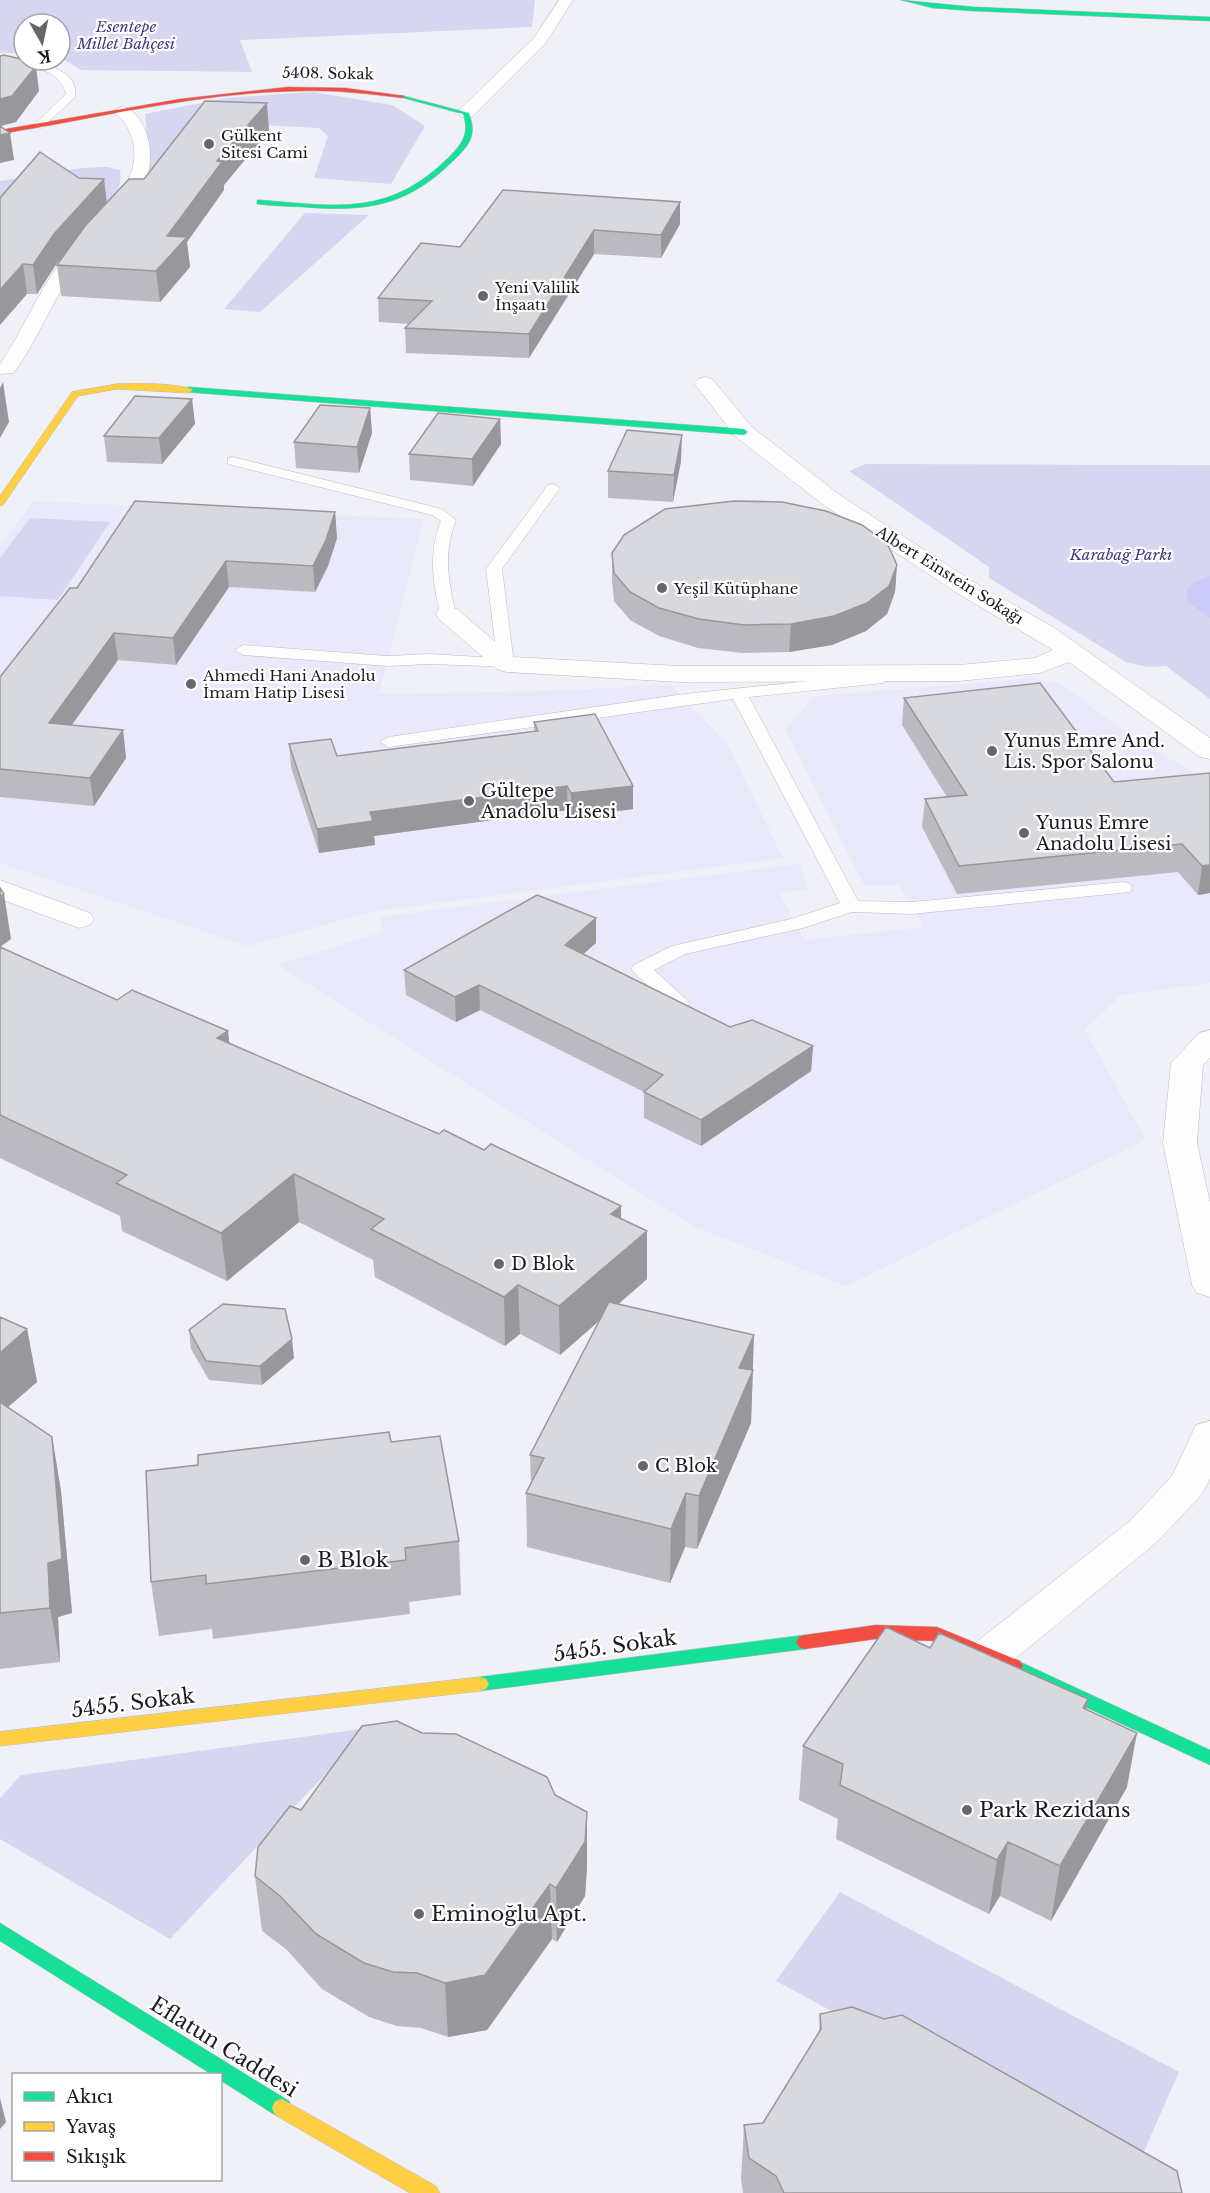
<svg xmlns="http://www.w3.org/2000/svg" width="1210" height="2193" viewBox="0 0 1210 2193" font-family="'Libre Baskerville',serif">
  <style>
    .built { fill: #e9e9fb }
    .green { fill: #d6d6f0 }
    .water { fill: #cbcaf8 }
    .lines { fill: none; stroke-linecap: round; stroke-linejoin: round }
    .lane-casing { stroke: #bbbbc2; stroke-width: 1 }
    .street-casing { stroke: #bbbbc2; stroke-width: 1 }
    .fast-casing { stroke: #bbbbc2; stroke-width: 1 }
    .slow-casing { stroke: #bbbbc2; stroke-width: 1 }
    .jam-casing { stroke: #bbbbc2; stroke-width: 1 }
    .lane { fill: #fdfdfe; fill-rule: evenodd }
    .street { fill: #fdfdfe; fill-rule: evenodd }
    .fast { fill: #16e098; fill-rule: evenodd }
    .slow { fill: #ffcf43; fill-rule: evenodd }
    .jam { fill: #f24e42; fill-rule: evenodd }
    .wall { fill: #babac0 }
    .shaded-wall { fill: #97979c }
    .building { fill: #d8d8df; stroke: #97979c; stroke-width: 1.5 }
    .poi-dot { fill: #66666d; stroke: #fff; stroke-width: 2 }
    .labels { text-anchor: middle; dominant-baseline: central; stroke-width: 4.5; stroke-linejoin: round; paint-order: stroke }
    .far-park-label { font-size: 15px; font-style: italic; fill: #3f377d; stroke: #fff }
    .far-street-label { font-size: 15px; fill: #1b1b21; stroke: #fff }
    .far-poi-label { font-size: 15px; fill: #1b1b21; stroke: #fff; text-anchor: start }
    .poi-label { font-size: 18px; fill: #1b1b21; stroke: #fff; text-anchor: start }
    .near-poi-label { font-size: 21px; fill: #1b1b21; stroke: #fff; text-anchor: start }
    .near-street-label { font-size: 21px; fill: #1b1b21; stroke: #fff }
  </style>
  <rect width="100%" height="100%" fill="#f0f0f9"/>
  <path class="built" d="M33,501l391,18 -45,175 168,-3 124,-6 57,60 55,113 -408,53 -127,35 -248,-83v-316z
    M1035,678l26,6 67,50 82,48v201l-89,12 -36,35 61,110 -300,146 -153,-60 -415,-261 104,-33 -2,-15 420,-53 8,26 -29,2 25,48 120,-13 -25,-42h-35l-79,-156 30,-33z"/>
  <path class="green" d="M0,0h535l-3,27 -292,13 12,32 -171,-2 -21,-13v-33h-36v29h-24z
    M313,92l79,13 33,21 -34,58 -77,-6 14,-42 -9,-8 -96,-5 -79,62 6,-17 -5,-54 82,-16z
    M107,167l13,3c2,15 -2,21 -11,33l-109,12v-34l81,-13z
    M305,213l64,2 -109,97 -36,-3z
    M866,464l344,1v234l-44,-33 -20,1 -20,-5 -137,-84v-11l-140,-96z
    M30,518l80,4 -52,78 -58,-4v-38z
    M369,1728l-199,211 -170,-100v-41l21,-23z
    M840,1892l339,180 -45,102 -358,-193z"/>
  <path class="water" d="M1210,576v42l-22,-16 -2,-10 8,-10z"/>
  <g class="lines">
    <g class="lane-casing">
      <path id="lane" d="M19,59c20,3 61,10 56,38l-33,31 -9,-2 33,-32c-7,-25 -29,-25 -51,-30l-1,-2z
        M233,457l209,52 14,11c-13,33 -8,60 0,94l-2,3h-12l-2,-3c-7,-33 -12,-61 1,-93l-9,-6 -204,-51v-6z
        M553,484l7,4 -58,81 12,95 -2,3 -82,-3 -43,2 -144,-11 -8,-5 8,-5 144,11 43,-2 67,4 -11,-89 62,-84z
        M877,674l6,1 2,4 -2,4 -134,14 109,204 54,1 211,-20 7,2 2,4 -2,4 -218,22 -60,-2 -49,16 -118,26 -31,16 36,33 -3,4h-14l-39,-34 -3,-4 3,-4 38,-19 119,-27 49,-16 -107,-204 -344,48 -9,-5 9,-5 295,-43z"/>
    </g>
    <g class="street-casing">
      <path id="street" d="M559,0h14l-28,44 -73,73h-12l-2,-4 2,-4 74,-71z
        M122,106c12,3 20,15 24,26 21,61 -42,96 -72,138 -23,33 -37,71 -60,103l-14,1v-10c22,-32 36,-68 59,-100 27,-38 100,-83 67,-139 -3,-6 -9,-9 -12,-14z
        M705,377l7,2 40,48 89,69 139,90 73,41 157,111v21l-10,-2 -131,-95 -29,11 -81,8 -280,1 -173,-10 -9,-3 -58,-50 -3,-5 3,-5 9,-2 9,2 56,48 166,9 280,-1 76,-7 18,-8 -91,-54 -137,-90 -89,-69 -42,-54 4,-4z
        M0,880l90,33 4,6 -4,6 -11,3 -79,-29z
        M1210,1030v28l-7,7 -6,78 13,60v94l-13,-4 -5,-8 -29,-142 8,-80 28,-30z
        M1210,1421v58l-8,15 -44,47 -153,126 -15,4 -15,-4 -6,-12 6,-12 155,-122 42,-45 24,-51z"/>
    </g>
    <g class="fast-casing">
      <path id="fast" d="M901,0l73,7 236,10v4l-236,-10 -41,-3z
        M400,95l69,18c8,23 1,31 -15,47 -47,47 -88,52 -151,47 -15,-1 -31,-1 -46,-3v-4h3c77,6 128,17 188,-42 14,-14 22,-24 15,-44l-63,-17z
        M189,387l555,42 4,3 -4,3 -558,-43v-4z
        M805,1635l6,2 3,5 -3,5 -6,2 -325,42 -6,-2 -3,-5 3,-5 6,-2z
        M1014,1659l196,91v15l-202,-94 -3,-5 3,-5z
        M0,1923l289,178 3,7 -3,7 -7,2 -7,-2 -55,-35v-6h-9l-211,-133z"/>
    </g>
    <g class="slow-casing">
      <path id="slow" d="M117,384c16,-1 65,-1 76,6l-4,3 -72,-4 -39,7 -75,109 -3,1v-10l72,-104z
        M480,1677l6,2 3,5 -3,5 -6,2 -480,55v-14z
        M282,2099l154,87 4,7h-30l-135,-78 -3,-7 3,-7z"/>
    </g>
    <g class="jam-casing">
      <path id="jam" d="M288,87l57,1 60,8 -3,2c-33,-4 -66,-8 -100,-7 -102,1 -202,27 -302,43v-4l180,-31z
        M876,1625l61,2 83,34 3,5 -3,5 -6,2 -79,-32 -59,-2 -71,10 -6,-2 -3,-5 3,-5 6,-2z"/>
    </g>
    <use href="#lane" class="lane"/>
    <use href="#street" class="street"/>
    <use href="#fast" class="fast"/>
    <use href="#slow" class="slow"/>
    <use href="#jam" class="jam"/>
  </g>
  <path class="wall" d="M269,131l-45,54v5l-37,52 3,25 -30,35 -99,-6 -4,-31 6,-9 -6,7 -20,31h-10l-27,-96 79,-20 25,1 3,23 37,-23z
    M503,190l177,34 -19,34 -67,-4 -65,104 -123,-5 -1,-25 4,-4 -30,-2 -1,-24 82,-51z
    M192,399l3,25 -33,40 -55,-2 -3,-26z
    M370,408l2,25 -13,40 -63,-5 -2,-26z
    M500,419l1,25 -28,42 -63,-6 -1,-26z
    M681,461l-8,41 -65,-4v-27z
    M335,512l2,26 -9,28 -13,26 -86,-5 -53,78 -58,-5 -46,65 51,5 3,28 -32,48 -94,-9v-120l77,-89z
    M612,553l285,12 -2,27 -8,22 -21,17 -34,14 -43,7 -46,1 -45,-5 -39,-12 -29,-16 -16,-19 -2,-20z
    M904,698l210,84 96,-9v120l-12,2 -20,-23 -221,22 -35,-67 3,-28 22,-2 -45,-72z
    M534,722l99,64v23l-62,8 -3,-7 -194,26 1,9 -56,8 -28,-86 -2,-23 48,12 197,-25z
    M596,918v25l-13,11 147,73 83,19 -2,25 -110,75 -57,-28v-26l-164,-82 -24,12 -50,-27 -2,-25z
    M0,947l117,53 111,31 1,12 392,175 26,61 -29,25 135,66 -2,53 -54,126 -12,-2 -15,36 -143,-36 -1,-54 5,-9 -1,-29 70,-135 -40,35 -40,-21 -15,12 -130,-69 -2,-17 -74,-38 -72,59 -105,-50 -2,-15 -120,-58z
    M0,1317l27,12 10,53 -29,25 44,30 9,54 11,122 -14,4 2,45 -60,7z
    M189,1330l105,28 -32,27 -53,-5 -18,-31z
    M391,1442l68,99 2,54 -52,7 1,12 -197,25 -1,-10 -53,7 -8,-54z
    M930,1648l158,51 -2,11 41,77 -76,134 -51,-25 -11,18 -153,-75 2,-20 -39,-19 4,-54z
    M555,1795l32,17v55l-2,29 -28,46 -5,-3 -65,91 -39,7 -27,-9 -24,-2 -28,-9 -47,-28 -35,-39 -25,-19 -7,-55 46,-66z
    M820,2014l362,179h-439l-2,-14 3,-54 19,-2 56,-90z"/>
  <path class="shaded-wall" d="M33,62l1,7 2,-3 3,25 -23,31 -15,4 2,9 7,-2 4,27 -14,3v-64z
    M267,103l2,28 -45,54v5l-37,52 3,25 -30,35 -4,-31 11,-35 50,-75z
    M104,179l3,28 -50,56 -20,31 -4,-29 21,-31z
    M680,202v22l-19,34v-23z
    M594,230v24l-65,104v-24z
    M23,264l4,30 -27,31v-35z
    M3,382l6,40 -9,16v-50z
    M192,399l3,25 -33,40 -3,-26z
    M370,408l2,25 -13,40 -2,-26z
    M500,419l1,25 -28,42 -1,-27z
    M682,435l-1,26 -8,41 1,-27z
    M335,512l2,26 -9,28 -13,26 -2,-26z
    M226,561l3,26 -53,78 -3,-27z
    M897,565l-2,27 -8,22 -21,17 -34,14 -43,7 2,-28z
    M114,633l4,27 -65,91 -4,-28z
    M123,730l3,28 -32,48 -4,-28z
    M567,786l1,24 -194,26 1,9 -56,8 -2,-24 53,-17z
    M633,786v23l-62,8v-24z
    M1210,865v28l-12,2 4,-29z
    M4,894l7,45 -11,8v-50z
    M596,918v25l-31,27v-25z
    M479,985l1,25 -24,12 -1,-25z
    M228,1031l5,46 -16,-39z
    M813,1046l-2,25 -110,75v-26z
    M294,1174l5,48 -72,59 -6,-48z
    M621,1206v48l26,-23v48l-87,76 -1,-49 52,-92z
    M518,1285l2,49 -15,12 -1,-49z
    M27,1329l10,53 -37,32v-61z
    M754,1335l-3,88 -54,126 2,-53 40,-128z
    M292,1339l2,19 -32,27 -2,-19z
    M52,1437l9,54 11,122 -14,4 2,45 -10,-54 -2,-45z
    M686,1493l-1,54 -15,36 1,-54z
    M1088,1699l-9,54 4,-45z
    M1137,1733l-10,54 -76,134 9,-55z
    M587,1812v55l-2,29 -28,46 -1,-54z
    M1008,1842l-8,54 -11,18 8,-54z
    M550,1884l2,55 -65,91 -39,7 -3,-54z
    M0,2098l6,24 -6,7z"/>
  <path class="building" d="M4,55l29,7 -2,2 5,2 -24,30 -12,3v-43z
    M205,101l62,2 -50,58 5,1 -55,74 20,1 -31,34 -99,-6 28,-39 44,-47h15z
    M0,126l10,7 -10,2z
    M40,152l39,26 25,1 -50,55 -21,31 -10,-1 -23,26v-92z
    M503,190l177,12 -19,33 -67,-5 -65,104 -124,-6 27,-27 -54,-3 43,-55 39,4z
    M135,396l57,3 -33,39 -55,-2z
    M320,405l50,3 -13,39 -63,-5z
    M438,413l62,6 -28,40 -63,-5z
    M627,430l55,5 -8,40 -66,-4z
    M135,501l200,11 -9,28 -13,26 -87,-5 -53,77 -59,-5 -65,90 74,7 -33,48 -90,-9v-92l70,-89h7z
    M734,501l48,1 44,9 36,14 25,18 10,22 -8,21 -22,17 -33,13 -43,8 -47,1 -45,-6 -40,-11 -29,-16 -16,-19 -2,-20 12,-18 41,-26z
    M1040,683l74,99 96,-9v92l-8,1 -20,-22 -223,22 -34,-67 42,-4 -63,-97z
    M595,714l38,72 -62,7 -4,-7 -197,26 3,9 -56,8 -28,-85 42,-5 6,17 201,-25 -4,-9z
    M0,888l4,6 -4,3z
    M537,895l59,23 -31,27 165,82 22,-7 61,26 -112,74 -57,-28 19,-17 -184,-90 -24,12 -51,-27z
    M0,947l117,53 15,-10 96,41 -11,7 222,96 5,-4 40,20 7,-6 130,62 -10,8 36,17 -88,75 -41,-21 -14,12 -133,-68 13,-10 -90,-45 -73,59 -105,-50 11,-8 -127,-60z
    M609,1302l145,33 -15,33 14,2 -54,126 -13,-3 -15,36 -145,-36 18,-35 -14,-3z
    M223,1304l62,5 7,30 -32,27 -54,-5 -17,-31z
    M0,1317l27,12 -27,24z
    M0,1402l52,35 10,122 -14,4 2,45 -50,5z
    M389,1432l2,10 49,-6 19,105 -54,7 1,12 -200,24v-9l-55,7 -5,-111 52,-6v-10z
    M886,1627l44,21 9,-15 149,66 -5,9 54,25 -77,133 -52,-24 -11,18 -157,-75 3,-21 -40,-18z
    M397,1721l25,12 34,1 91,43 8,18 32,17 -2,30 -29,46 -6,-4 -65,91 -40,8 -28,-10 -24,-1 -29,-9 -48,-29 -36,-38 -25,-20 3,-29 32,-41 11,4 61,-84z
    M852,2007l32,12 18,-4 275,156 5,22h-398l-8,-17 -27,-18 -5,-33 19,-2 58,-94 -1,-15z"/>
  <g class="poi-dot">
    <circle cx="209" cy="144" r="6"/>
    <circle cx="483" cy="296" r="6"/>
    <circle cx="662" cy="588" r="6"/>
    <circle cx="191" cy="684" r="6"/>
    <circle cx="992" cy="751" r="6"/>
    <circle cx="469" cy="801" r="6"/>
    <circle cx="1024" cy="833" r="6"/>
    <circle cx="499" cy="1264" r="6"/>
    <circle cx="643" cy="1466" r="6"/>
    <circle cx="305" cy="1560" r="6"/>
    <circle cx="967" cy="1810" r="6"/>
    <circle cx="419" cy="1914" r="6"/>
  </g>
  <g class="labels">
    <g class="far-park-label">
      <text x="126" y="26">Esentepe<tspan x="126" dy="17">Millet Bahçesi</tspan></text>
      <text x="1121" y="554">Karabağ Parkı</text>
    </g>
    <g class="far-street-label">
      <text transform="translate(328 73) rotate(1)">5408. Sokak</text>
      <text transform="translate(950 575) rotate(32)">Albert Einstein Sokağı</text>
    </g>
    <g class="far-poi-label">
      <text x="221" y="135">Gülkent<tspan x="221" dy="17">Sitesi Cami</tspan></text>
      <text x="495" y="287">Yeni Valilik<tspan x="495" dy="17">İnşaatı</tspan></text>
      <text x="674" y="588">Yeşil Kütüphane</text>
      <text x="203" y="675">Ahmedi Hani Anadolu<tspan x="203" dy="17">İmam Hatip Lisesi</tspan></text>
    </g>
    <g class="poi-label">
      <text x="1004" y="741">Yunus Emre And.<tspan x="1004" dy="21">Lis. Spor Salonu</tspan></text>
      <text x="481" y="791">Gültepe<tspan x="481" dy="21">Anadolu Lisesi</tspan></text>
      <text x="1036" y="823">Yunus Emre<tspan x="1036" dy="21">Anadolu Lisesi</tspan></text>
      <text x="511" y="1264">D Blok</text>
      <text x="655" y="1466">C Blok</text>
    </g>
    <g class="near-poi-label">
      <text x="317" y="1560">B Blok</text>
      <text x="979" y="1810">Park Rezidans</text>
      <text x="431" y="1914">Eminoğlu Apt.</text>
    </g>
    <g class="near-street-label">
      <text transform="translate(615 1646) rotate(-8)">5455. Sokak</text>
      <text transform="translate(133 1703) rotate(-7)">5455. Sokak</text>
      <text transform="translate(224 2047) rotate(32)">Eflatun Caddesi</text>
    </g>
  </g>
  <rect x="12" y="2073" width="210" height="108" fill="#ffffff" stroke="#a4a4a6" stroke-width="1.5"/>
  <rect x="24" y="2092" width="30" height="9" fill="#16e098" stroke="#a4a4a6" stroke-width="1.5"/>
  <text x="66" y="2103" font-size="18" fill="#1b1b21">Akıcı</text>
  <rect x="24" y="2122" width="30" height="9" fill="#ffcf43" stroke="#a4a4a6" stroke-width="1.5"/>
  <text x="66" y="2133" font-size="18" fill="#1b1b21">Yavaş</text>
  <rect x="24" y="2152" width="30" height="9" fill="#f24e42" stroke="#a4a4a6" stroke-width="1.5"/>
  <text x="66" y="2163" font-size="18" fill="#1b1b21">Sıkışık</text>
  <g transform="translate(42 42) rotate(171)"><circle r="28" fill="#ffffff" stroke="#a4a4a6" stroke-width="1.5"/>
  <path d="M0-4.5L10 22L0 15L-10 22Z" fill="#66666d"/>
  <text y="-9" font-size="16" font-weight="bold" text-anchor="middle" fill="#1b1b21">K</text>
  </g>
</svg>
